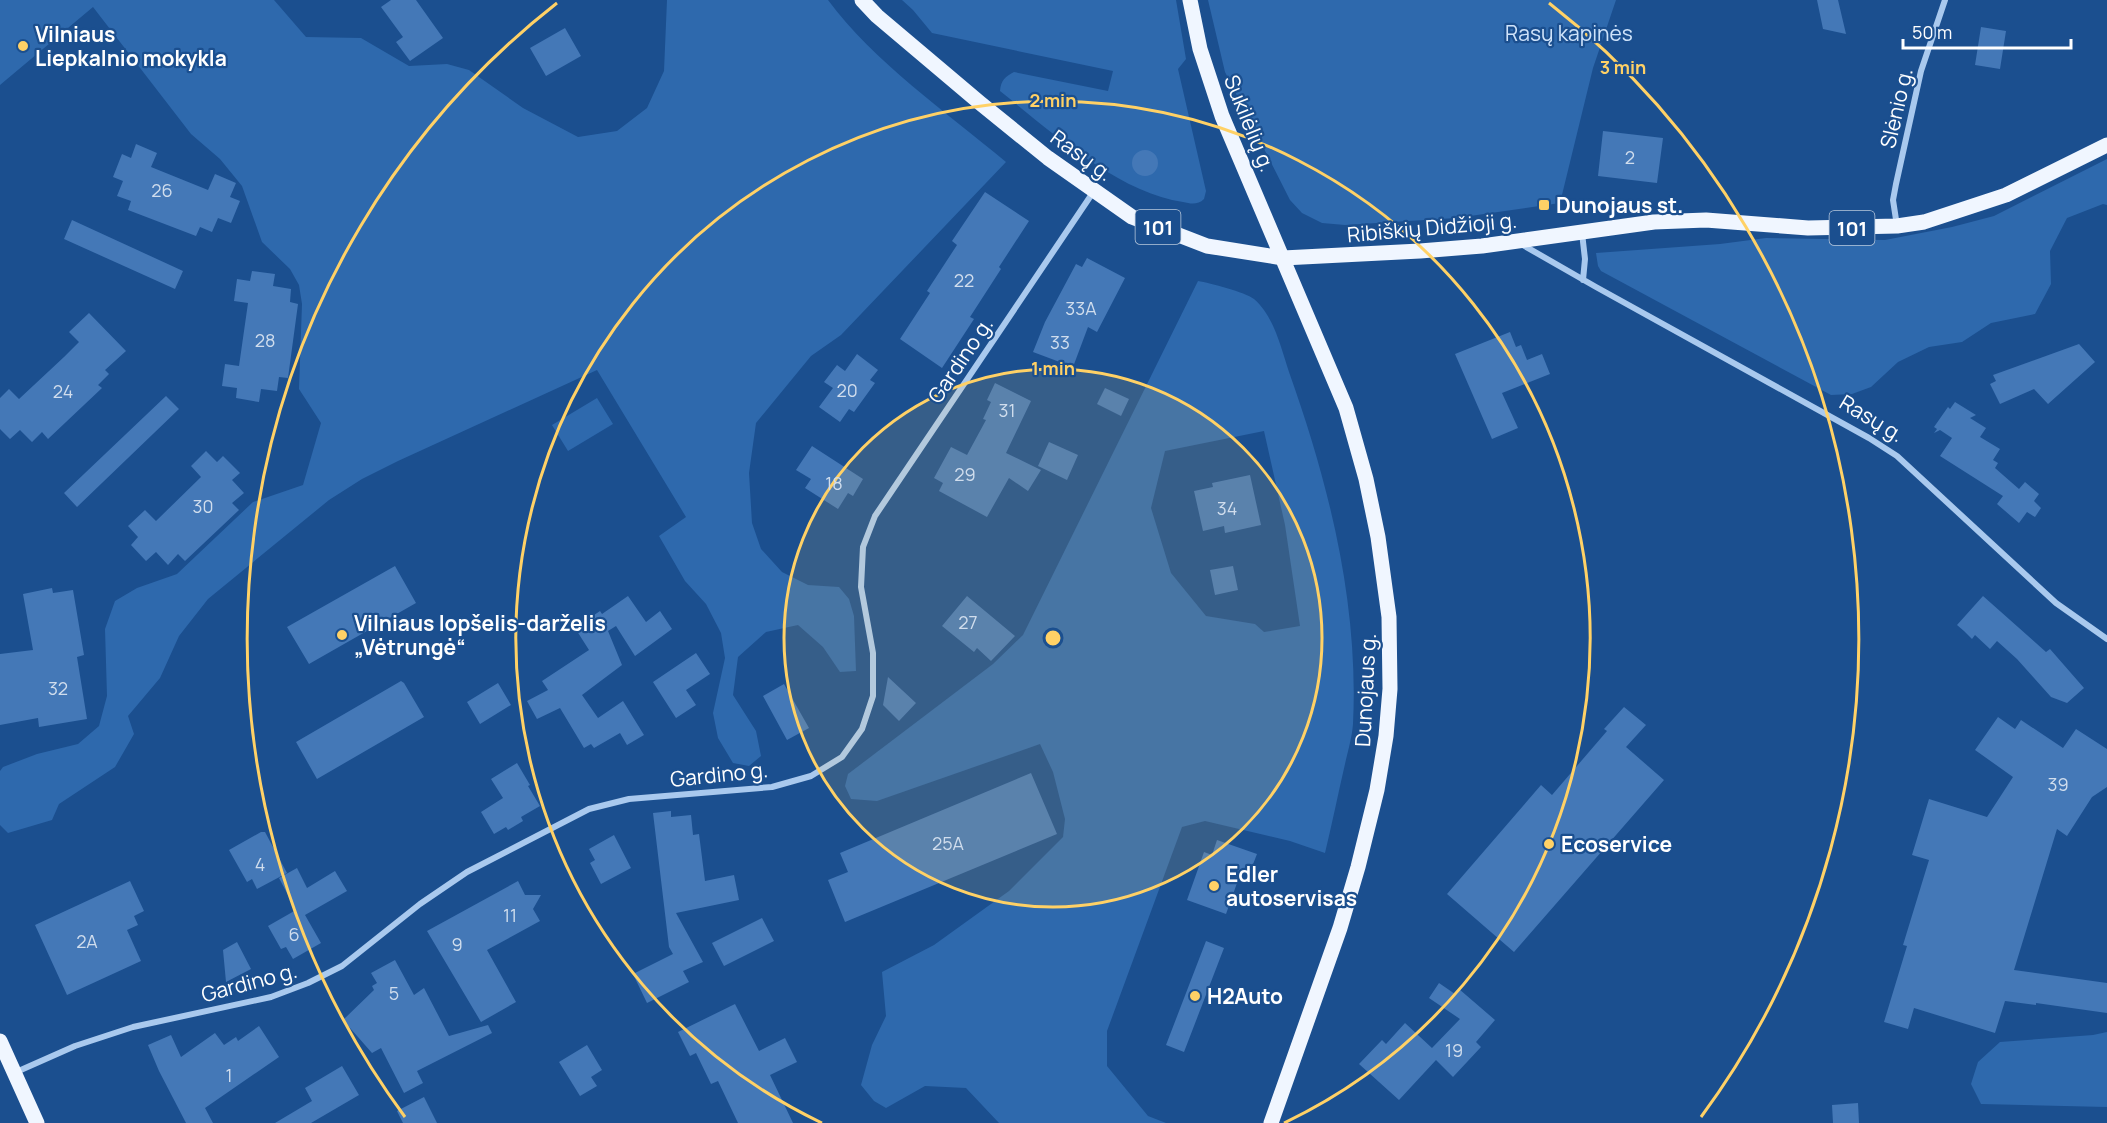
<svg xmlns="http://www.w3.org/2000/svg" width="2107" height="1123" viewBox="0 0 2107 1123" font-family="Manrope,sans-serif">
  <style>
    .green { fill: #2e69ad; fill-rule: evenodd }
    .building { fill: #4478b7 }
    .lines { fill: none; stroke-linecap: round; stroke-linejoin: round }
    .street { stroke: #a9c9ee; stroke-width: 6 }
    .primary { stroke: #f0f6ff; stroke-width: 15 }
    .ring { fill: none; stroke: #ffd166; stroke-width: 3 }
    .poi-dot { fill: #ffd166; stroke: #1b4f8f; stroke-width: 2 }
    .labels { text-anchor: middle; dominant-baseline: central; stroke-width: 4.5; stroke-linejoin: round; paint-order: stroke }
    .number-label { font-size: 18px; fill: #d0dded }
    .shield { fill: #1b4f8f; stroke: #bbcadd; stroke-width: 1.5 }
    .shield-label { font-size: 20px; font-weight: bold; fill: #fff }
    .park-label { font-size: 21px; fill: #cfe3fa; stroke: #1b4f8f }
    .poi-label { font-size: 21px; font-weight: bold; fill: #fff; stroke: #1b4f8f; text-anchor: start }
    .street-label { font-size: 21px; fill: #fff; stroke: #1b4f8f }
    .centre { fill: #ffd166; stroke: #1b4f8f; stroke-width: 3 }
    .ring-label { font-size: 18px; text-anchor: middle; font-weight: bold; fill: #ffd166; stroke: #1b4f8f; stroke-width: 4.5; stroke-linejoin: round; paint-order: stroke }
  </style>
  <rect width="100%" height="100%" fill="#1b4f8f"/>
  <path class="green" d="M0,0h274l32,37 55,1 48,28 38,-2 22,6 54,38 55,29 39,-6 30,-23 17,-37 3,-71h161c46,62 118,112 178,162l-165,173 -30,21 -55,67 -7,50 3,50 9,26 21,23 26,13 31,2 10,12 5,17 2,55 -16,1 -17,-25 -25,-22 -32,7 -28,25 -5,38 23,36 5,25 -12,10 -16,-3 -15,-25 -5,-25 12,-55 -4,-25 -15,-29 -21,-23 -26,-45 27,-19 -89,-147 -199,91 -36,18 -33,21 -121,99 -29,37 -19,42 -32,38 6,18 -19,33 -56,37 -7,16 -44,13 -8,-8v-54l3,-4 34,-13 41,-10 21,-18 8,-30 -2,-67 10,-28 22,-13 40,-14 76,-72 50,-17 18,-62 -22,-34 3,-85 -3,-19 -9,-16 -28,-27 -20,-56 -22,-27 -29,-25 -98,-127 -93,78z
    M902,0h274l10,59 -8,10 28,122 -2,8c-6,6 -13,5 -21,3 -64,-9 -133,-71 -183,-111 1,-11 5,-14 14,-19l94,19 5,-20 -181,-38 -19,-23z
    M1208,0h408l-23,68 -33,135 -104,15 -111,7 -23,-2 -20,-10 -12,-13 -65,-128z
    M2107,159v46l-4,-1 -36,14 -17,33 1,33 -16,30 -44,9 -29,19 -33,5 -31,15 -27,25 -19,7 -21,1 -230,-124 -3,-5 -2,-13 124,-9 46,-6 119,2 67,-13 42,-11z
    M1198,281c12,2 47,11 56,18 20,17 27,49 35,73 40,112 70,232 64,352 -1,13 -5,27 -8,40 -7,30 -13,60 -20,89l-35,-12 -85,-20 -23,6 -75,204v35l41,50 18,7h-167l-33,-35 -41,-2 -39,22 -12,-7 -13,-16 11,-40 14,-29 -4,-44 52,-27 75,-54 54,-54 2,-18 -12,-47 -13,-28 -163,57 -26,-2 -6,-13 3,-12 145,-110 30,-29zM1264,431l21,94 15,101 -36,6 -9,-8 -49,-8 -35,-43 -20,-65 14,-57z
    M597,398l16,26 -45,27 -16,-26z
    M2107,1032v75l-126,-3 -10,-20 7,-22 22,-20 93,-7z"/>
  <path class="building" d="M391,0h25l27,38 -33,23 -14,-19 7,-5 -22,-30z
    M1817,0h21l8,34 -23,-5z
    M1981,27l25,4 -6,38 -25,-4z
    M565,28l16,28 -35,20 -16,-28z
    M1603,131l60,7 -6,45 -59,-7z
    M136,144l21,9 -6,14 57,23 7,-16 21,9 -6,14 10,4 -9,22 -13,-5 -6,14 -12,-5 -4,9 -68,-26 3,-9 -14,-5 6,-15 -10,-4 9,-23 9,4z
    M1132 163a13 13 0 1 1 26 0a13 13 0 1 1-26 0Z
    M985,192l44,29 -30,46 2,2 -31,48 4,2 -32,49 -42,-29 30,-46 -3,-2 30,-46 -5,-4z
    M72,220l111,51 -8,18 -111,-50z
    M1087,258l38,20 -28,54 -9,-5 -15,40 -40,-15 12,-30 31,-58 6,3z
    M252,271l23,3 -2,12 18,3 -1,13 8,2 -10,74 -9,-1 -2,14 -16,-2 -2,13 -23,-4 1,-10 -15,-2 3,-22 14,2 9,-63 -14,-2 3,-22 13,2z
    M89,313l37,38 -21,19 4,4 -11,11 4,3 -54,51 -6,-7 -10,10 -12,-12 -10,9 -10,-10v-31l9,-9 10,10 45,-42 15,-15 -10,-10z
    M1510,332l6,15 5,-2 6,15 15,-6 8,20 -48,19 16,35 -26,11 -37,-85z
    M2079,344l16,18 -47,42 -14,-15 -34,15 -10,-20 6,-3 -3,-6z
    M857,354l21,16 -8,10 5,3 -21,29 -5,-3 -9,13 -21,-15 14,-19 -9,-6 13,-17 8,6z
    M995,383l36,18 -25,52 35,17 -13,21 -19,-13 -22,39 -48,-26 4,-8 -9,-5 17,-31 16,8 19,-35 -3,-1 8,-17 -4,-2z
    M1105,388l24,11 -8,17 -24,-12z
    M166,396l13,13 -102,98 -13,-14z
    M1955,402l21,13 -6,3 16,10 -6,9 20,12 -7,11 5,3 -3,5 24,21 6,-7 14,12 -5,7 7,7 -6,9 -8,-5 -8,11 -22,-19 6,-8 -63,-40 12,-18 -12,-8 -6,3 3,-4 -3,-2 14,-20 2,2z
    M1049,442l29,13 -11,25 -29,-14z
    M812,446l51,33 -10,17 -5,-3 -10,16 -33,-21 6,-9 -15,-9z
    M206,451l11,11 6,-6 17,17 -8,7 12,13 -12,10 7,7 -54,51 -7,-7 -10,11 -12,-13 -10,9 -15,-16 7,-8 -10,-11 17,-16 11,11 45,-44 -10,-11z
    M1250,475l11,50 -36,8 -1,-7 -21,5 -9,-40 19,-4 -1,-4z
    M395,566l21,37 -107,61 -22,-37z
    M1233,566l5,24 -23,5 -5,-25z
    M52,588l1,5 20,-3 11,65 -7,2 10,62 -48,8 -1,-9 -38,7v-71l33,-4 -10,-56z
    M628,596l18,26 14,-11 12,18 -37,27 -19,-30 -8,5 14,34 -40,30 16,23 25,-17 21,34 -17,10 -7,-12 -26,15 -3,-4 -7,4 -24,-40 -23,11 -10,-18 21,-11 -6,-9 47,-31 -14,-22 25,-17 2,3z
    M967,596l48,40 -24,25 -14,-13 -3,4 -32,-26z
    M1983,596l63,56 4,-3 34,39 -17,15 -16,-6 -34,-38 -20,-18 -7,8 -15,-14 -3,4 -8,-8 -7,-6z
    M696,653l14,21 -24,16 10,15 -20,13 -23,-36z
    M888,677l28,26 -17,18 -16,-16z
    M401,681l3,2 20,34 -107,62 -21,-37z
    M498,683l13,22 -31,19 -13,-22z
    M784,684l25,44 -22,12 -24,-44z
    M1624,707l22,18 -20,22 38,33 -150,172 -67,-58 94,-109 11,10 55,-64 -3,-2z
    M1998,717l17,12 6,-9 42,28 13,-19 31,20v38l-15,10 -25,39 -10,-7 -43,141 93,13v30l-71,-10v2l-31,-4 -10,32 -81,-25 -6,21 -24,-7 23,-76 -4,-1 26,-85 -17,-5 17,-56 58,18 26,-40 -38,-27z
    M517,763l13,22 -2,1 12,20 -19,11 2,4 -15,9 -2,-3 -12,7 -13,-22 22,-14 -12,-19z
    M1031,773l26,61 -212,88 -17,-42 20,-8 -8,-19z
    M671,811v6l20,-2 2,20 6,-1 6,47 29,-6 5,25 -63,13 27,49 -20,9 6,11 -42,21 -14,-29 40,-20 -4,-7 -16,-134z
    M261,832h4l22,41 -30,16 -5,-10 -5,3 -18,-32z
    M614,835l17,33 -30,16 -11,-21 5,-3 -6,-11z
    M1217,840l40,14 -7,18 -8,-3 -16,45 -39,-14 17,-48 8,3z
    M297,868l10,20 28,-17 12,20 -42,24 16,28 -28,16 -7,-12 -5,2 -13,-23 28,-16 -17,-32z
    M130,881l14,30 -10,5 4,9 -11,5 14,31 -74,34 -32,-70z
    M518,881l7,14h16l-8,14 7,12 -53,29 29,52 -35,20 -54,-91z
    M762,918l12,23 -50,25 -12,-23z
    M1206,941l18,7 -40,104 -18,-7z
    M237,942l14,27 -25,13 -3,-32z
    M395,960l19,35 10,-7 25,48 39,-11 4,8 -75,38 6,12 -19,10 -23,-45 -9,5 -29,-33 31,-30 -2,-4 5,-3 -6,-10z
    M1439,983l16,11 4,-5 36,31 -19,22 5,5 -28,30 -17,-17 -37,40 -40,-36 23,-24 4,4 19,-21 27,25 28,-29 -31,-21z
    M735,1004l24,47 26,-13 12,24 -27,13 23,48h-55l-20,-42 -7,3 -15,-31 -6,3 -12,-24z
    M259,1026l20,31 -74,51 8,15h-27l-27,-52 -11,-26 23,-10 10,22 34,-24 9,12 12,-8 2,4z
    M587,1045l15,25 -11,7 6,9 -17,10 -21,-34z
    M342,1066l17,29 -48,28h-36l37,-22 -7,-13z
    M424,1097l13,26h-34l-6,-12z
    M1858,1103l1,20h-26l-1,-18z"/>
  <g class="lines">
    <path class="street" d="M1897,226l-4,-26 3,-16 25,-113 24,-71
      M1582,233l3,26 -2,21
      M1521,244l75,43 273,151 28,18 159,147 51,36
      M14,1073l61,-27 58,-19 138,-30 37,-14 34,-17 78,-62 47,-32 122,-63 40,-10 143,-12 39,-11 31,-19 20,-28 11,-33v-43l-12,-66 2,-40 12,-31 219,-325"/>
    <path class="primary" d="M862,0l15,16 103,87 68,55 84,59 75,29 76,12 137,-7 62,-5 172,-24 52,-2 102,8 89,-2 27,-4 82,-27 101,-50
      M1190,0l10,49 22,67 124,292 20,71 12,58 11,80 1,72 -4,47 -9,54 -19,77 -18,61 -69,195
      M0,1041l37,82"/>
  </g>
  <circle cx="1053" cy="638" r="269" fill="#ffd166" fill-opacity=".12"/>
  <g class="ring">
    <circle cx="1053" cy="638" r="269"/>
    <path d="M822 1123A537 537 0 1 1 1284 1123"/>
    <path d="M405 1117A806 806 0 0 1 557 3M1549 3A806 806 0 0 1 1701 1117"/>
  </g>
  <g class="poi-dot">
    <circle cx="23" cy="46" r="6"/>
    <rect x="1538" y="199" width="12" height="12" rx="3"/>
    <circle cx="342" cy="635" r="6"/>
    <circle cx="1549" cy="844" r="6"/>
    <circle cx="1214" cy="886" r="6"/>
    <circle cx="1195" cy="996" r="6"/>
  </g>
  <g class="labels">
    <g class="number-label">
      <text x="1630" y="157">2</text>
      <text x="162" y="190">26</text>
      <text x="964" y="280">22</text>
      <text x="1081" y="308">33A</text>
      <text x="265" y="340">28</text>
      <text x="1060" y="342">33</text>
      <text x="847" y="390">20</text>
      <text x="63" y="391">24</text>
      <text x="1007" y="410">31</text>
      <text x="965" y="474">29</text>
      <text x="834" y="483">18</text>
      <text x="203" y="506">30</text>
      <text x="1227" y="508">34</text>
      <text x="968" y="622">27</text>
      <text x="58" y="688">32</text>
      <text x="2058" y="784">39</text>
      <text x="948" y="843">25A</text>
      <text x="260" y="864">4</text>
      <text x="510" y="915">11</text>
      <text x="294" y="934">6</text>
      <text x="87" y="941">2A</text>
      <text x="457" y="944">9</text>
      <text x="394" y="993">5</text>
      <text x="1454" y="1050">19</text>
      <text x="229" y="1075">1</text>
    </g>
    <g class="shield">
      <rect x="1135.5" y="210" width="45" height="34" rx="4.5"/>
      <rect x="1829.5" y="211" width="45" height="34" rx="4.5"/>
    </g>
    <g class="shield-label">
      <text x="1158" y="227">101</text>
      <text x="1852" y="228">101</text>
    </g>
    <g class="park-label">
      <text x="1569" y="33">Rasų kapinės</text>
    </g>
    <g class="poi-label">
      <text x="35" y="34">Vilniaus<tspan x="35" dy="24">Liepkalnio mokykla</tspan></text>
      <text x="1556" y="205">Dunojaus st.</text>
      <text x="354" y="623">Vilniaus lopšelis-darželis<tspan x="354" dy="24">„Vėtrungė“</tspan></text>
      <text x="1561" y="844">Ecoservice</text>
      <text x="1226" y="874">Edler<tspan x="1226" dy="24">autoservisas</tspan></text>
      <text x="1207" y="996">H2Auto</text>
    </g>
    <g class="street-label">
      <text transform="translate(1896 108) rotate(-77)">Slėnio g.</text>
      <text transform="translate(1250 123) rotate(68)">Sukilėlių g.</text>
      <text transform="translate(1082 155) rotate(36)">Rasų g.</text>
      <text transform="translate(1432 227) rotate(-5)">Ribiškių Didžioji g.</text>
      <text transform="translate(960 360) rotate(-56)">Gardino g.</text>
      <text transform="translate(1872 418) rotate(31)">Rasų g.</text>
      <text transform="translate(1365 690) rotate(-87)">Dunojaus g.</text>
      <text transform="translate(719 774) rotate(-6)">Gardino g.</text>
      <text transform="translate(249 982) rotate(-15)">Gardino g.</text>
    </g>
  </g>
  <circle cx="1053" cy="638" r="9" class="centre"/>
  <g class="ring-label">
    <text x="1623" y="74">3 min</text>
    <text x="1053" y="107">2 min</text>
    <text x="1053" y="375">1 min</text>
  </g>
  <path d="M1903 39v9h168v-9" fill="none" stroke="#ffffff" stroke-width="3"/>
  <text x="1912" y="39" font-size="18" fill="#ffffff" stroke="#1b4f8f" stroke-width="4.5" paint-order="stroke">50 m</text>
</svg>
